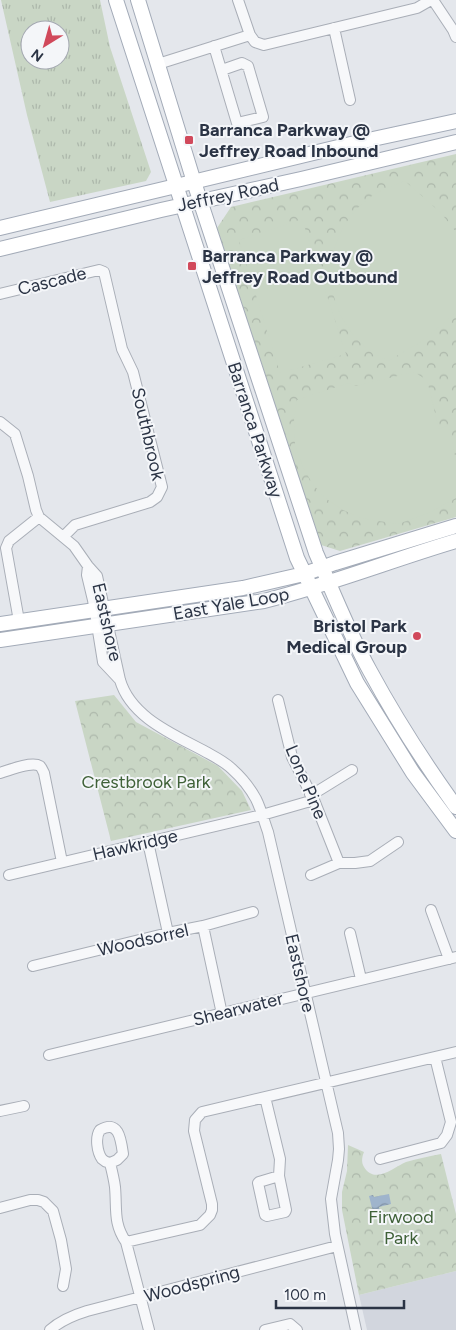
<svg xmlns="http://www.w3.org/2000/svg" width="456" height="1330" viewBox="0 0 456 1330" font-family="Figtree,sans-serif">
  <style>
    .built { fill: #d2d6de }
    .grass { fill: url(#grass-tufts); fill-rule: evenodd }
    .park { fill: url(#park-crowns) }
    .pitch { fill: #c9d6c5 }
    .water { fill: url(#water-waves) }
    .lines { fill: none; stroke-linecap: round; stroke-linejoin: round }
    .minor-casing { stroke: #a9aeb7; stroke-width: 12 }
    .major-casing { stroke: #a3abb8; stroke-width: 16 }
    .minor { stroke: #f7f8fa; stroke-width: 10 }
    .major { stroke: #fff; stroke-width: 14 }
    .poi-dot { fill: #d1495b; stroke: #f4f6f9; stroke-width: 2 }
    .labels { text-anchor: middle; dominant-baseline: central; stroke-width: 4; stroke-linejoin: round; paint-order: stroke }
    .poi-label { font-size: 18px; font-weight: bold; fill: #2b3445; stroke: #f4f6f9; text-anchor: start }
    .street-label { font-size: 18px; fill: #2b3445; stroke: #f4f6f9 }
    .park-label { font-size: 18px; fill: #3f6138; stroke: #f4f6f9 }
  </style>
  <defs>
    <pattern id="grass-tufts" width="24" height="20" patternUnits="userSpaceOnUse" patternTransform="scale(1.25)"><rect width="24" height="20" fill="#c9d6c5"/><path d="M3 7l-1-3M5 7V3M7 7l1-3M15 17l-1-3M17 17v-4M19 17l1-3" fill="none" stroke="#adb8ab"/></pattern>
    <pattern id="park-crowns" width="20" height="18" patternUnits="userSpaceOnUse" patternTransform="scale(1.25)"><rect width="20" height="18" fill="#c9d6c5"/><path d="M2 6a3 3 0 1 1 6 0M12 15a3 3 0 1 1 6 0" fill="none" stroke="#adb8ab"/></pattern>
    <pattern id="water-waves" width="16" height="10" patternUnits="userSpaceOnUse" patternTransform="scale(1.25)"><rect width="16" height="10" fill="#9fb4cc"/><path d="M0 5q4-4 8 0t8 0" fill="none" stroke="#8293a7"/></pattern>
  </defs>
  <rect width="100%" height="100%" fill="#e4e7ec"/>
  <path class="built" d="M456,1271v59h-89l-8,-35z"/>
  <path class="grass" d="M1,0h99l10,47 41,125 -5,9 -96,21 -23,-87zM30,30h30v30h-30z"/>
  <path class="park" d="M456,154v363l-116,34 -19,-6 -104,-317 14,-21z
    M114,695l22,27 82,44 24,25 9,19 -140,31 -36,-140z
    M348,1145l16,7c-2,5 -3,10 0,15 11,18 30,0 42,-5 11,-3 23,-6 35,-8l15,60v57l-97,24 -17,-85v-18l5,-21z"/>
  <path class="pitch" d="M405,181l36,32 15,19v81l-37,30 -31,18c-10,-5 -20,-11 -28,-19 -40,-40 -38,-103 4,-140 11,-10 27,-16 41,-21z
    M302,219l44,135 -66,19 -41,-133z
    M414,372l13,8 12,49 10,-4 7,36v37l-25,14 -33,12 -37,-6 -18,-8 -18,-12 -13,-15 -9,-16 -8,-22 -1,-26 3,-19 52,-17 7,3z"/>
  <path class="water" d="M389,1194l2,10 -12,3 1,4 -7,1 -4,-16 4,-1 1,2z"/>
  <g class="lines">
    <g class="minor-casing">
      <path id="minor" d="M238,0l12,35 5,7 9,3 153,-37 14,-8
        M433,0l20,30 3,7
        M334,28l16,72
        M214,46l23,77 26,-6 -15,-51 -6,-3 -20,7
        M158,64l92,-29
        M0,294l99,-24 5,2 18,77 11,23 29,115 -5,10 -7,5 -75,23 -11,11
        M0,422l15,12 13,42 8,34 3,7 35,29 14,20 9,10 23,104c11,38 55,55 86,72 9,5 19,10 26,17 9,8 18,19 24,30 5,10 8,22 12,33l70,301 1,16 -1,11 -7,39 4,35 21,96
        M88,566l-1,9 6,25 10,62 16,17
        M19,621l-13,-73 3,-7 30,-24
        M278,700l14,57 22,43 25,63
        M0,773c9,-3 32,-12 40,-7 2,2 3,5 4,7l18,89
        M310,794l8,-3 34,-21
        M148,842l20,91
        M9,875l253,-60 52,-15
        M311,875l28,-12h16l15,-2 28,-19
        M431,910l18,49
        M203,926l19,88
        M350,933l11,46
        M33,966l135,-33 35,-7 50,-14
        M49,1055l407,-98
        M265,1097l15,62 -1,17 7,34 -1,2 -18,4 -2,-1 -7,-32 1,-1 20,-6
        M0,1111l24,-5
        M380,1159l61,-16 6,-8 4,-13 -16,-65
        M110,1163l7,-3 6,-6c-2,-14 -4,-35 -23,-24 -5,7 -3,22 2,29 3,3 4,3 8,4 2,8 4,16 5,24 2,22 -2,36 11,55l23,88
        M0,1208l30,-8h8l6,2 9,9 8,29 5,29 -3,17
        M126,1242l74,-17 10,-10 2,-5v-6l-18,-73 1,-11 7,-8 254,-60
        M50,1330c10,-9 24,-15 37,-19l250,-65
        M265,1330l25,-6 7,6"/>
    </g>
    <g class="major-casing">
      <path id="major" d="M116,0l181,558 60,125 56,90 43,58
        M138,0l56,182 122,371c17,39 33,80 54,118 26,48 55,93 86,136
        M0,228l176,-42 183,-44 97,-21
        M0,249l161,-39 140,-31 155,-37
        M0,624l243,-36 61,-14 31,-11 121,-37
        M0,640l264,-39c65,-16 128,-41 192,-60"/>
    </g>
    <use href="#minor" class="minor"/>
    <use href="#major" class="major"/>
  </g>
  <g class="poi-dot">
    <rect x="184" y="135" width="10" height="10" rx="2.5"/>
    <rect x="187" y="261" width="10" height="10" rx="2.5"/>
    <circle cx="417" cy="636" r="5"/>
  </g>
  <g class="labels">
    <g class="poi-label">
      <text x="199" y="130">Barranca Parkway @<tspan x="199" dy="21">Jeffrey Road Inbound</tspan></text>
      <text x="202" y="256">Barranca Parkway @<tspan x="202" dy="21">Jeffrey Road Outbound</tspan></text>
      <text x="407" y="626" text-anchor="end">Bristol Park<tspan x="407" dy="21">Medical Group</tspan></text>
    </g>
    <g class="street-label">
      <text transform="translate(228 195) rotate(-12)">Jeffrey Road</text>
      <text transform="translate(52 281) rotate(-14)">Cascade</text>
      <text transform="translate(255 430) rotate(72)">Barranca Parkway</text>
      <text transform="translate(148 434) rotate(77)">Southbrook</text>
      <text transform="translate(231 604) rotate(-10)">East Yale Loop</text>
      <text transform="translate(107 622) rotate(77)">Eastshore</text>
      <text transform="translate(306 782) rotate(67)">Lone Pine</text>
      <text transform="translate(135 845) rotate(-13)">Hawkridge</text>
      <text transform="translate(143 940) rotate(-13)">Woodsorrel</text>
      <text transform="translate(300 973) rotate(77)">Eastshore</text>
      <text transform="translate(238 1009) rotate(-14)">Shearwater</text>
      <text transform="translate(192 1284) rotate(-15)">Woodspring</text>
    </g>
    <g class="park-label">
      <text x="146" y="782">Crestbrook Park</text>
      <text x="401" y="1217">Firwood<tspan x="401" dy="21">Park</tspan></text>
    </g>
  </g>
  <g transform="translate(45 45) rotate(217)"><circle r="24" fill="#f4f6f9" stroke="#a4a8b1"/>
  <path d="M0-4L9 19L0 12L-9 19Z" fill="#d1495b"/>
  <text y="-8" font-size="14" font-weight="bold" text-anchor="middle" fill="#2b3445">N</text>
  </g>
  <path d="M276 1300v8h128v-8" fill="none" stroke="#2b3445" stroke-width="2.5"/>
  <text x="284" y="1300" font-size="15" fill="#2b3445" stroke="#f4f6f9" stroke-width="4" paint-order="stroke">100 m</text>
</svg>
